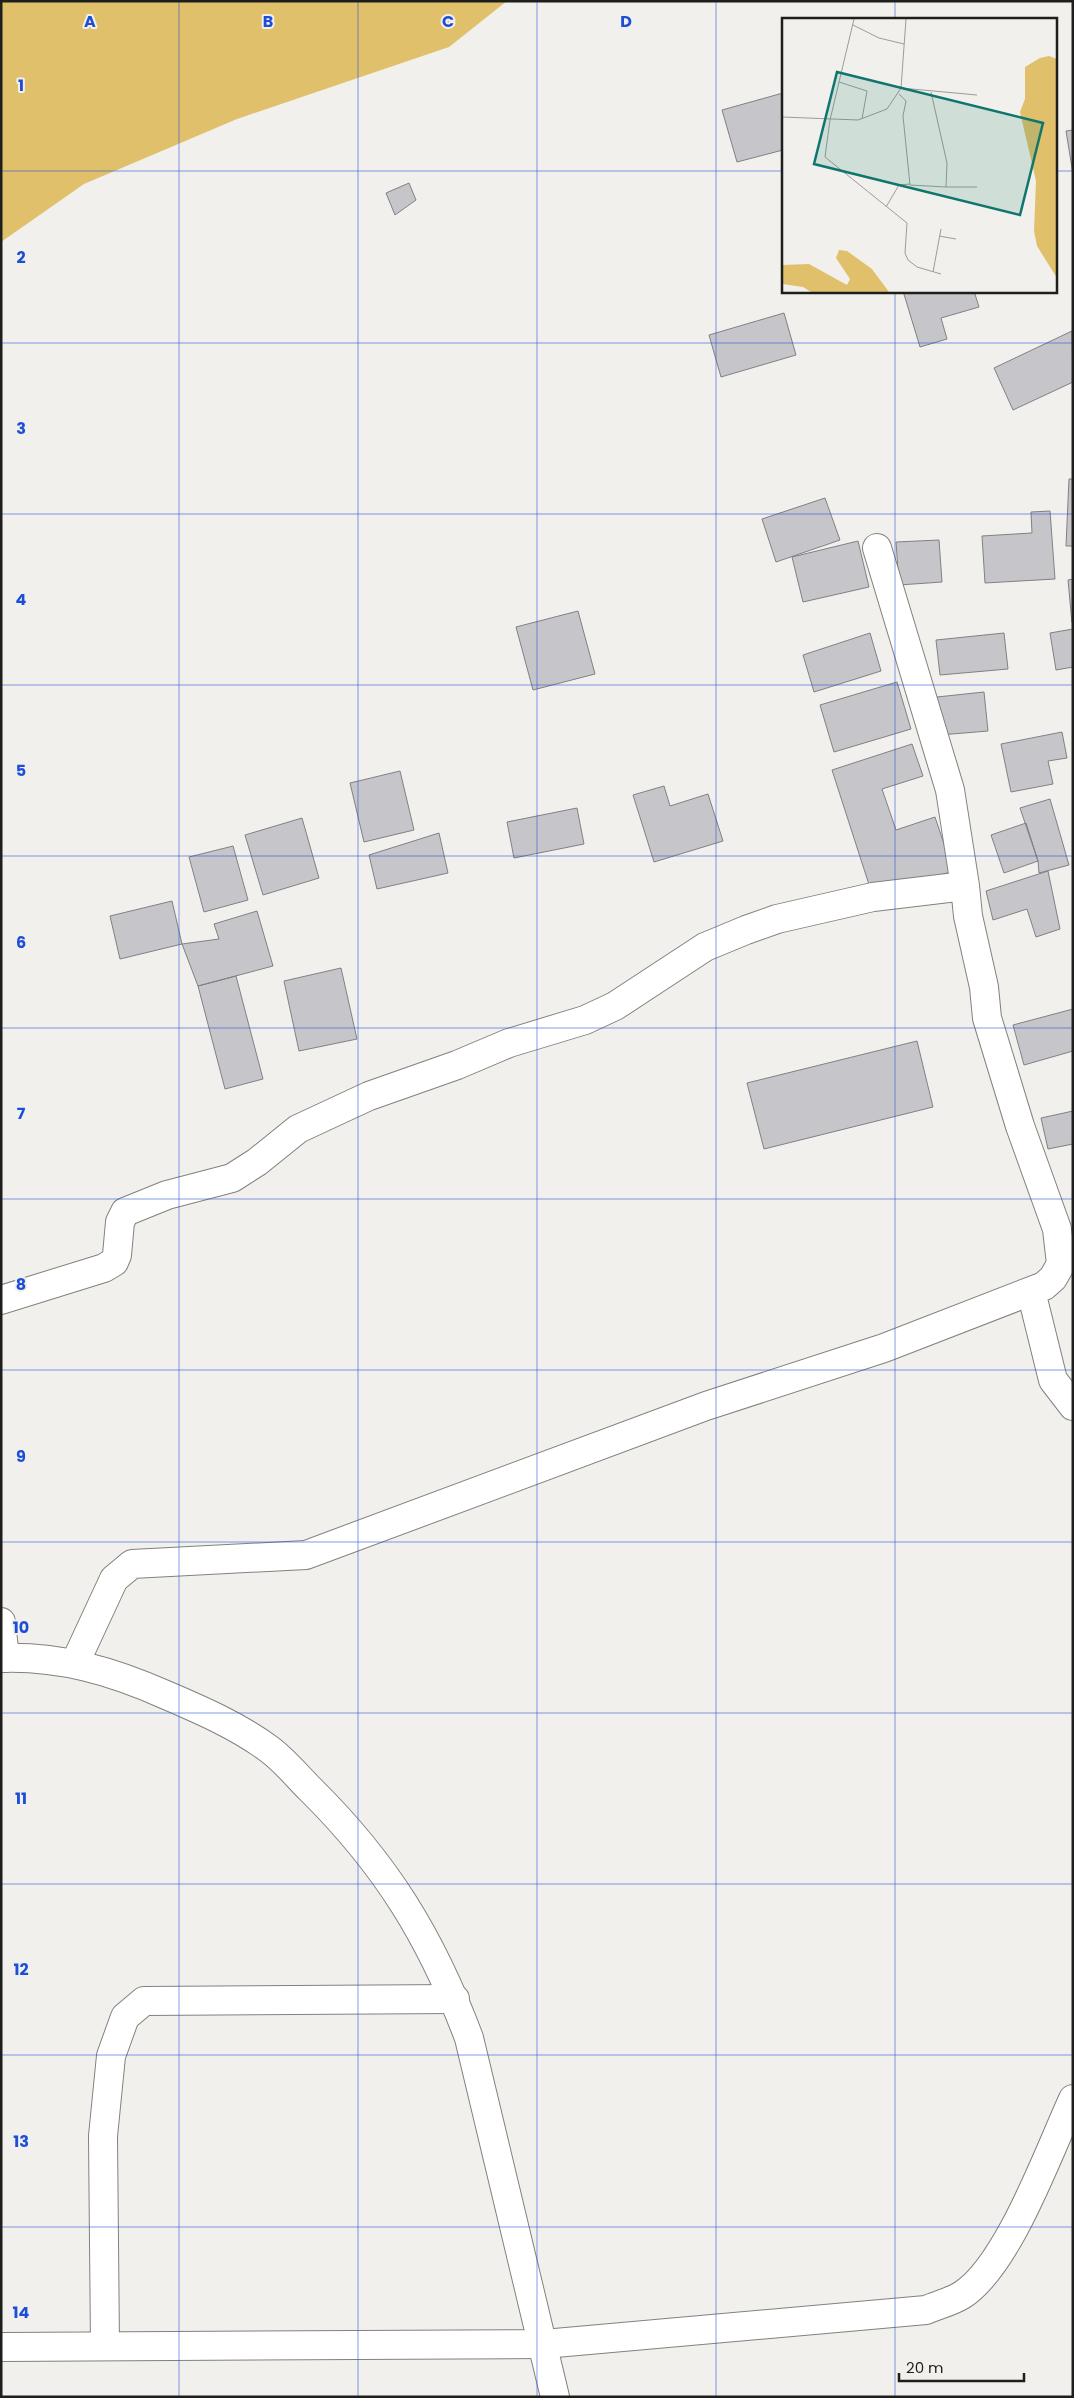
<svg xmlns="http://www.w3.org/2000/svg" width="1074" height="2398" viewBox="0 0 1074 2398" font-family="Poppins,sans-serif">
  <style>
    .water { fill: #e0c06a }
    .building { fill: #c5c5ca; stroke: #818185 }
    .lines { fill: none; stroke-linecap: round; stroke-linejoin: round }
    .minor-casing { stroke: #83817d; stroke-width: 30 }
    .highway-casing { stroke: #83817d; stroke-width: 30 }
    .minor { stroke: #fff; stroke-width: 28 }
    .highway { stroke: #fff; stroke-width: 28 }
    .grid { fill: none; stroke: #1d4ed8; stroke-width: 1; stroke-opacity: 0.55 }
    .inset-road { fill: none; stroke: #9d9c99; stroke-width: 1 }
    .view { fill: #0f766e; fill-opacity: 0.15; stroke: #0f766e; stroke-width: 2.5 }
    .inset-edge { fill: none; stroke: #1e1e1c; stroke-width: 2.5 }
    .grid-label { font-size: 16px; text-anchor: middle; font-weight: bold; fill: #1d4ed8; stroke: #f2f0ec; stroke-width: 4; stroke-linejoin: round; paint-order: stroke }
  </style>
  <rect width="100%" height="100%" fill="#f2f0ec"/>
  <path class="water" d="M1,1h506l-58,46 -212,72 -153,65 -83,58z"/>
  <path class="building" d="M783,93v57l-46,12 -15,-52z
    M1073,130v44l-7,-43z
    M409,183l7,17 -21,15 -9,-22z
    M903,291h71l5,16 -38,11 6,21 -27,8z
    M784,313l12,42 -75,22 -12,-42z
    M1072,331l1,51 -60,28 -19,-42z
    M1069,479h4v67h-7z
    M825,498l15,42 -64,22 -14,-43z
    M1050,511l5,68 -70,4 -3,-47 50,-3 -1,-21z
    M939,540l3,42 -43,3 -3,-43z
    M858,541l11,46 -66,15 -11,-45z
    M1073,579v44h-1l-4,-43z
    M578,611l17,63 -62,16 -17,-63z
    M1073,629v38l-17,3 -6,-37z
    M870,633l11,38 -67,21 -11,-37z
    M1004,633l4,36 -68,6 -4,-35z
    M897,682l14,47 -77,23 -14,-47z
    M984,692l4,39 -48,4 -3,-38z
    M1062,732l5,26 -19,3 5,23 -42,8 -10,-48z
    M912,744l11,32 -41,13 14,41 39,-13 18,54 -80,26 -41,-127z
    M400,771l14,59 -50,12 -14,-59z
    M664,786l6,20 38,-12 15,47 -69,21 -21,-67z
    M1050,799l19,66 -30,8 -1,-12 -18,-53z
    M577,808l7,36 -70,14 -7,-36z
    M302,818l17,60 -56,17 -18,-60z
    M1026,823l12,38 -34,12 -13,-38z
    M439,833l9,40 -71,16 -8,-34z
    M233,846l15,54 -44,12 -15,-55z
    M1048,871l12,58 -24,8 -9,-28 -34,11 -7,-29z
    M172,901l10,43 -62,15 -10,-43z
    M257,911l16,55 -75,20 -16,-42 37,-5 -5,-15z
    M341,968l16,71 -58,12 -15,-70z
    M236,976l27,103 -38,10 -27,-103z
    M1073,1009v42l-49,14 -11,-40z
    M917,1041l16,66 -169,42 -17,-66z
    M1073,1111v33l-25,5 -7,-31z"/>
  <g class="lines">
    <g class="minor-casing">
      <path id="minor" d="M877,548l73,242 15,96
        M1031,1291l22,89 20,26
        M1,1300l103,-32 10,-6 3,-7 3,-33 5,-10 42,-17 65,-17 25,-16 41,-33 71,-33 88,-31 52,-22 76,-23 30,-14 90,-59 41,-17 31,-11 96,-22 92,-11 3,30 16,71 3,31 33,108 37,103 4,35 -8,14 -9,8 -160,62 -178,58 -400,149 -174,9 -18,15 -39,84
        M1,1622l4,36
        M105,2346l-2,-210 8,-80 14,-39 19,-16 311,-2
        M1,2347l543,-3 382,-34c11,-5 25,-8 36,-15 46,-29 87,-144 111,-196"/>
    </g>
    <g class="highway-casing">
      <path id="highway" d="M1,1658c59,-2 111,13 165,37 35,15 72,31 103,54 15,11 28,27 41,40 76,75 121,148 159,249l86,359"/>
    </g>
    <use href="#minor" class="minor"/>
    <use href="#highway" class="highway"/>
  </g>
  <path class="grid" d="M179,1v2396M358,1v2396M537,1v2396M716,1v2396M895,1v18M1,171h782M1055,171h18M895,291v2106M1,343h1072M1,514h1072M1,685h1072M1,856h1072M1,1028h1072M1,1199h1072M1,1370h1072M1,1542h1072M1,1713h1072M1,1884h1072M1,2055h1072M1,2227h1072"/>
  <g transform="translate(782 18)">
    <rect width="275" height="275" fill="#f2f0ec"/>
    <path d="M267,38l8,3v219l-20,-32 -3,-15 2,-50 -16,-69 5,-13v-32l15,-9zM57,232l8,1 25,18 17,23h-78l-8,-5 -21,-3v-19l27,-1 38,21 3,-6 -14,-21z" fill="#e0c06a"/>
    <path class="inset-road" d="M72,1l-24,101 -5,37 82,66 -2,30 3,7 9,7 24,7M71,7l26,13 25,6M57,64l28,9 -5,28M119,70l76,7M117,76l7,7 -3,15 7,69 36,2 1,-24 -16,-71M0,99l76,3 29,-11 14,-21 5,-69M164,169h31M104,189l13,-22 11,-1M157,218l17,3M151,254l8,-43"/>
    <path class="view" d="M55,54l206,51 -23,92 -206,-51z"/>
    <rect width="275" height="275" class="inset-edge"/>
  </g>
  <g class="grid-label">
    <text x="90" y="27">A</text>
    <text x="268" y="27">B</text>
    <text x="448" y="27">C</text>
    <text x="626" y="27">D</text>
    <text x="21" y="91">1</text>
    <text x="21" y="263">2</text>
    <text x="21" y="434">3</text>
    <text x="21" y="605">4</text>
    <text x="21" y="776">5</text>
    <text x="21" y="948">6</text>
    <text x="21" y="1119">7</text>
    <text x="21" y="1290">8</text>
    <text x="21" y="1462">9</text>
    <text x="21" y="1633">10</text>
    <text x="21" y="1804">11</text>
    <text x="21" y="1975">12</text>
    <text x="21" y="2147">13</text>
    <text x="21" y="2318">14</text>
  </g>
  <rect width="1074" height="2398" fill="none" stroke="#1e1e1c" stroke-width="5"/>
  <path d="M899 2373v8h125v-8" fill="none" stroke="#1e1e1c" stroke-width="2.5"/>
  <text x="906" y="2373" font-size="15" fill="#1e1e1c" stroke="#f2f0ec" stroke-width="4" paint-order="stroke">20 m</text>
</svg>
